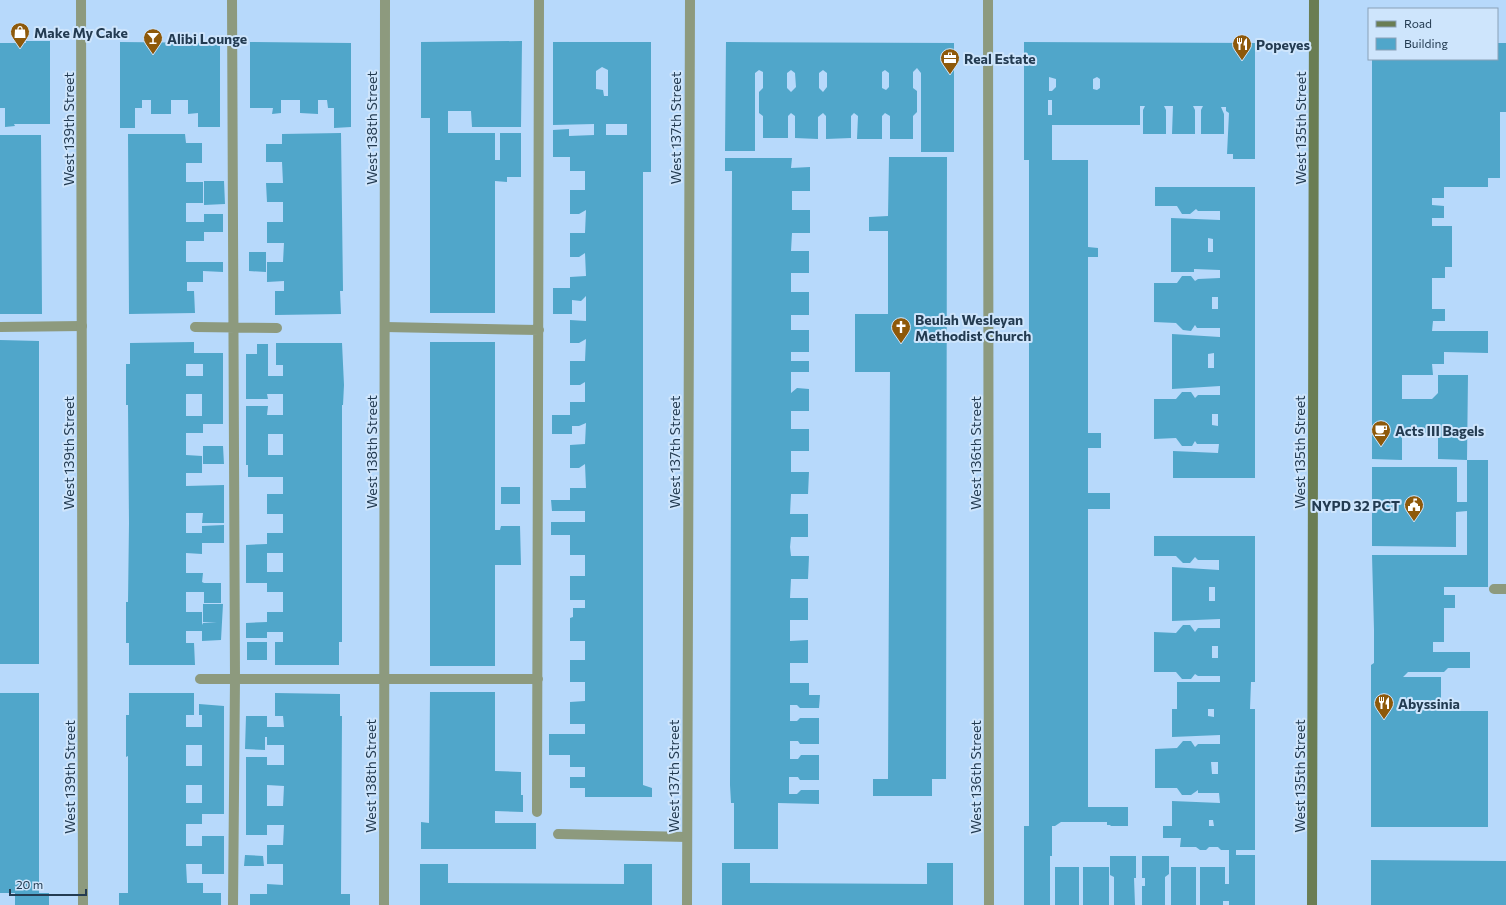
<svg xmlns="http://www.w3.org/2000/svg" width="1506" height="905" viewBox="0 0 1506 905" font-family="Commissioner,sans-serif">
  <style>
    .building { fill: #50a6ca; fill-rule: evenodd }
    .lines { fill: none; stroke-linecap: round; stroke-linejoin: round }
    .lane { stroke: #8d9a7e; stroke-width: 10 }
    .street { stroke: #8d9a7e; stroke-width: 10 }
    .secondary { stroke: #6a7d53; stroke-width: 10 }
    .labels { text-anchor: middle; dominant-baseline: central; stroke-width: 4; stroke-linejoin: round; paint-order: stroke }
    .poi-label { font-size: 14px; font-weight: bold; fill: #233b51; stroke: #cee5fc; text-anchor: start }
    .street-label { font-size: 14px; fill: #233b51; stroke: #cee5fc }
  </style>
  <rect width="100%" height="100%" fill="#b7d9fb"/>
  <path class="building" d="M26,41h24v83h-36l1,2 -10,1v-19h-5v-65h26z
    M522,41l-1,86h-49l-1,-16h-23v22h47v27h5v-27h21v44h-14v5l-12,-1v132h-65v-195h-9v-76z
    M120,42l100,1v84h-22v-14l-10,1v-14h-17v14h-20v-14h-9v8h-7v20h-15z
    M250,42l101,1v84l-17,1v-20h-6l-1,-8h-9v14l-18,-1v-13h-19v13l-9,1 1,-6h-23z
    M553,42h98v130h-8v613l9,3v9h-67v-9h-15v-11h15v-10h-15v-12h-21v-21h36v-10h-15v-22l15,-1v-19h-15v-22h15v-19h-15v-23l3,-1v-9h12v-8h-15v-24h15v-21h-15v-20h-19v-13h34v-11h-33l-1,-11h19v-12h16l-1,-24 -6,4h-9v-23l15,-1 1,-21 -7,3h-7v8h-20v-19h18v-13h15v-20l-5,3h-10v-24h15l1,-22 -7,4h-9v-23l16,1v-25l-5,5 -9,-1v14h-19v-26h17v-11l16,-1 -1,-23 -6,4h-9v-24h15l1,-23 -7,4h-9v-24h15v-19h-15v-14h-17v-27l16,-1v7l25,-1v-11l-41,1zM602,67l6,3v26h-4l-1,-6 -7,-1v-18zM606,124h21v11h-21z
    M726,42l228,1v109h-33v-79l-4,-5 -4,4v16l4,3v21l-4,4v23h-23v-23l-5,-3 -3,3v23h-25l1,-23 -4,-3 -3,3v22l-25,1v-23l-3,-3 -5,4v22l-23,-1v-22l-4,-3 -3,3v22h-25v-22l-4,-3v-21l4,-4v-16l-4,-2 -4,3v78h-30zM791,70l4,3 1,14 -5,5 -4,-4v-15zM823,70l4,3v14l-4,5 -4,-4v-15zM885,70l4,3v14l-3,3 -4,-2v-16z
    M1024,42l231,1v116h-22v-5h-6l2,-41 -3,-2v-4h-5l3,7v20h-23v-24l2,-4h-10l2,4v24h-23l1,-28h-9l2,4v24h-23v-24l2,-4h-5v19h-88v35h36v87l10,1v9h-10v176h13v15h-13v45h22v16h-22v298h40v19h-18l1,-1h-4v-3h-46l-6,4h-3v30h-2v49h-26v-79h5v-666h-5zM1049,77l7,2v8l-4,4h-3zM1097,77l3,2v9l-3,2 -4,-1v-10zM1048,100h4v15h-4z
    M1497,43h9v69h-6v66h-12v9h-44v11h-12v7l12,1v12h-12v8h20v41h-7v11h-13v31h13v12h-12l-1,10h56v22l-44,-1v12h-12l1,11h-31v24h30l6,-6v-18h30l-1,85 -29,-1v-26h-36v27l-30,-1v-400h125z
    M341,133l2,158h-3l1,23 -66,1v-24h9v-10l-17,1v-20h16l1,-19h-17v-21h16v-20h-16l-1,-19h17l-1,-21h-16v-18h16v-10z
    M128,134h57l1,9h16v20h-16v19h17v21h-17v19h18v-8h19v18h-19v9h-18v21h37v10l-20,-1v11h-16v9h7l1,22 -66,1z
    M0,135h41l1,179h-42z
    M889,157h58l-1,622h-14v17h-59v-17h15l2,-407h-35v-58h33v-83h-19v-14l19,-1z
    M725,158h67l-1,10 19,-1v24h-18v19h18v23h-18l-1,18h18v22h-18v19h18v23h-18v15h18v22h-18v9h18v11h-18v21l6,-5 12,1v22h-18v18h18v22h-18v21h18l-1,22h-17l-1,20h18v23h-17l-1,10 1,9h18l-1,23h-17l-1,19h18v22h-18v21l18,-1v23h-18v20h19v12h11l-1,13h-19l-3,-3h-7v16h7l3,-3h19v26h-19l-2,-3h-8v18h8l3,-4h18v25h-19l-2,-3h-9v17h8l4,-4h18v14l-41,-1v46h-44v-46h-3l-1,-18 2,-614h-7z
    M204,181h20l1,23 -21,1z
    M1155,187h100v291h-82v-27l45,2 1,-9h-22l-2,-3 -3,5h-10l-6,-8 -22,1v-40h22l6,-7h9l4,6 3,-3h22v-9l-48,3v-55l48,3v-9h-23l-2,-3 -4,6 -8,-1 -7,-7 -22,-1v-39h23l5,-7h9l4,5 3,-2 22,-1v-8l-26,-1v3h-23v-54l49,2v-9h-22l-2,-2 -6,5h-8l-5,-8h-22zM1208,238l5,1v13h-5zM1212,297h6v12h-6zM1214,353v15h-6v-14zM1212,414h6v12l-6,-1z
    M249,252h17v20l-17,-1z
    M0,340l39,1v323h-39z
    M194,342v11h29v71h-20v9h-17v22l16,1v17h-16v13l38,-1v38h-22l1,-10h-17v20h16v-7l22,-1v18h-22v11l-16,-1v20h17l-1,9 2,1h17v20h-17v-11h-18v20h16v13l1,-2h14l-14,-1v-18h20l-2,36 -19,1v-10h-16v12h8l1,22h-66v-22h-3v-41h2l1,-79 -1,-118h-2v-41h4v-21zM186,364h17v12h-17zM186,394h16v22h-16z
    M430,342h65v188h5l1,-4h19l1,39h-26v101h-65z
    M276,343h66l2,42 -1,20h-1v237h-3v23h-64v-23h8v-10h-16v6h-21v-15l21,-1v-10h16v-20h-16v-9h-21v-38l21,-1v-11h16v-19h-16v-20h16v-17h-35v-12h-2v-59h22l-1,9h16v-21h-16l1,5h-22v-45h11v-10h11v32h15v-11h-7zM268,434h15v21h-15zM267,553h16v19h-16z
    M203,446h20l1,18h-21z
    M1467,460h21v127h-44v8h11v13h-11v34h-11v10h37v16h-22l-4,4h-36l-5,5h38v34h47v116h-117v-162l3,-2v-33l-2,-75h95v-44l-11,1v35l-84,-1v-79h85v35h10z
    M501,487h19v17h-19z
    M1154,536h101v146h-4l-1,27h5v141h-19v5h19v50h-26v-4h-6v4h-23v-38h25v17h4v-34h-8l-3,-3h-9l-3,3h-6l-4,-3h-16l1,-9h-18v-12h9v-25l48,2 -1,-10h-21v-3l-7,5h-9l-5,-7h-22v-39l22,-1 6,-7h8l4,6 3,-3h22v-9l-48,2v-28h5v-27h43v-6h-22l-3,-2 -4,5h-9l-6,-7h-22v-40l22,1 7,-8h7l5,7 3,-4h22v-9l-48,2v-54l47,3v-10h-21l-3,-3 -5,6h-7l-7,-7h-22zM1209,587h6v14h-6zM1212,646h6v12h-6zM1208,709h6v8l-6,-1zM1211,762h7v12h-6zM1209,820h4l1,6h-5z
    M247,642h20v18h-20z
    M430,692h65v79l26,1v23h2v17l-28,-1v12h41v26h-115v-27l8,1z
    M0,693h39v200h10v12h-34v-12h-15z
    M129,693h65v22h-8v12h16v-12h-3v-11l25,2v108h-22v10h-16v22h16v-10h22v38h-22v-10h-16l1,19h16v10h18v12h-102v-12h9v-137l-2,1v-42h3zM186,745h16v21h-16zM186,785h16v18h-16z
    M275,693l65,1v22h2l-1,178h9v11h-100v-11h17v-10l16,1v-21h-16v-19h16l1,-20h-17v10h-21v-78h21v8h17v-20h-17v-8h-2v13l-20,-1 1,-33h21v11h17l-1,-11h-8zM267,785l17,1 -1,20h-16z
    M245,855l18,1 1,10h-20z
    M1110,856h26v22h-2l1,27h-21v-28l-4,-2z
    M1142,856h27v18l-4,3v28h-23v-19h3v-8h-3z
    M1371,860l135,1v44h-135z
    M722,863h28v20l177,1v-21h26v42h-231z
    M420,864h28v19l176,1v-20h28v41h-232z
    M1055,867h24v38h-24z
    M1083,867h26v38h-26z
    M1171,867h25v38h-25z"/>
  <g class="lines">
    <path class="lane" d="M232,0l3,679 -2,226
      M0,327l82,-1
      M195,327l82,1
      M385,327l154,3
      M1494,589h12
      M200,679h338
      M537,812l2,-812
      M558,834l129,3"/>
    <path class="street" d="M81,0l2,905
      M988,0l1,905
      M384,905l1,-905
      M687,905l3,-905"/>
    <path class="secondary" d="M1312,905l2,-905"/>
  </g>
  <defs>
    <g id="shop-pin" transform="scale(1)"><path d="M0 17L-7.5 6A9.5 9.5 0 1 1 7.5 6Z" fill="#8e590a" stroke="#cee5fc"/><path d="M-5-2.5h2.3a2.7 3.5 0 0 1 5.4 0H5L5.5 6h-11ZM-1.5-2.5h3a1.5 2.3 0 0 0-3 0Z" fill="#fff"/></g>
    <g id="bar-pin" transform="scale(1)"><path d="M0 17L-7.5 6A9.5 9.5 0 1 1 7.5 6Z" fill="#8e590a" stroke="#cee5fc"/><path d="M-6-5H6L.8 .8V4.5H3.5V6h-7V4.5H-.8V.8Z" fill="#fff"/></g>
    <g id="restaurant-pin" transform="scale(1)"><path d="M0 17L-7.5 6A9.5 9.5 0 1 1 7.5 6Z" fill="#8e590a" stroke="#cee5fc"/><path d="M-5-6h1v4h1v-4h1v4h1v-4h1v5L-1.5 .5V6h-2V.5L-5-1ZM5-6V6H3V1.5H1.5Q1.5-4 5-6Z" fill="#fff"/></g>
    <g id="office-pin" transform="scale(1)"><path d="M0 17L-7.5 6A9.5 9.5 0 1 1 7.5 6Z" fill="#8e590a" stroke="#cee5fc"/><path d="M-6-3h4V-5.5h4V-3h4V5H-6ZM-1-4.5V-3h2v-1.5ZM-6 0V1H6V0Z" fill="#fff"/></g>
    <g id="church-pin" transform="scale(1)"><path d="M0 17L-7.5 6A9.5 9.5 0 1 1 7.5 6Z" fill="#8e590a" stroke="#cee5fc"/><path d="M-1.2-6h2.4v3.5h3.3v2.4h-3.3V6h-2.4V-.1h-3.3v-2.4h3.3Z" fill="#fff"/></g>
    <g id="cafe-pin" transform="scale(1)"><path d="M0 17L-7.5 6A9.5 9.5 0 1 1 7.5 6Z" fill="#8e590a" stroke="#cee5fc"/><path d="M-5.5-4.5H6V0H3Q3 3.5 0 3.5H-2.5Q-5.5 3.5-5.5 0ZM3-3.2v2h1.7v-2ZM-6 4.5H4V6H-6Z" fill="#fff"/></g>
    <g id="civic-pin" transform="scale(1)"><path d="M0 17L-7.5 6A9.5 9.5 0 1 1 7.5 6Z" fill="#8e590a" stroke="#cee5fc"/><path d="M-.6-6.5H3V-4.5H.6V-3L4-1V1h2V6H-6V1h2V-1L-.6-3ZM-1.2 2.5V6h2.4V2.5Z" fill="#fff"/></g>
  </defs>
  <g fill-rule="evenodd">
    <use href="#shop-pin" x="20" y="32"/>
    <use href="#bar-pin" x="153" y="38"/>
    <use href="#restaurant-pin" x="1242" y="44"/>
    <use href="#office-pin" x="950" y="58"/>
    <use href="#church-pin" x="901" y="327"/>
    <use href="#cafe-pin" x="1381" y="430"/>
    <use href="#civic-pin" x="1414" y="505"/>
    <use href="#restaurant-pin" x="1384" y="703"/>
  </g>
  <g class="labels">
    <g class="poi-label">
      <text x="34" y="32">Make My Cake</text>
      <text x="167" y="38">Alibi Lounge</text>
      <text x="1256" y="44">Popeyes</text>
      <text x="964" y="58">Real Estate</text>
      <text x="915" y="319">Beulah Wesleyan<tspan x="915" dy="16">Methodist Church</tspan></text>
      <text x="1395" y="430">Acts III Bagels</text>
      <text x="1400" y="505" text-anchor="end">NYPD 32 PCT</text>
      <text x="1398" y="703">Abyssinia</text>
    </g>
    <g class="street-label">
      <text transform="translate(371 128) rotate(-90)">West 138th Street</text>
      <text transform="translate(675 128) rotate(-90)">West 137th Street</text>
      <text transform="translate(1300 128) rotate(-90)">West 135th Street</text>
      <text transform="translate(68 129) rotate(-90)">West 139th Street</text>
      <text transform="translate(371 452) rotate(-90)">West 138th Street</text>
      <text transform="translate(674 452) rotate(-90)">West 137th Street</text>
      <text transform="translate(1299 452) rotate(-90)">West 135th Street</text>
      <text transform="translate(68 453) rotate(-90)">West 139th Street</text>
      <text transform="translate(975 453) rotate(-90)">West 136th Street</text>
      <text transform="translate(370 776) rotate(-90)">West 138th Street</text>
      <text transform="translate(673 776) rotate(-90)">West 137th Street</text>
      <text transform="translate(1299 776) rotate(-90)">West 135th Street</text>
      <text transform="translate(69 777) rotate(-90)">West 139th Street</text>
      <text transform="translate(975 777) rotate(-90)">West 136th Street</text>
    </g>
  </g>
  <rect x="1368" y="8" width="130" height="52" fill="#cee5fc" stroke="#8aa1b8"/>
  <rect x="1376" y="21" width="20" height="6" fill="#6a7d53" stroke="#8aa1b8"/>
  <text x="1404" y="28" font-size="12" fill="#233b51">Road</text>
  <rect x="1376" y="38" width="20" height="12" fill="#50a6ca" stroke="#8aa1b8"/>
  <text x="1404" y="48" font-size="12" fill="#233b51">Building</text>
  <path d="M10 889v6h76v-6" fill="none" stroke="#233b51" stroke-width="2"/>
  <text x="16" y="889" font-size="12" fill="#233b51" stroke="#cee5fc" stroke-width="3" paint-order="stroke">20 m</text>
</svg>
